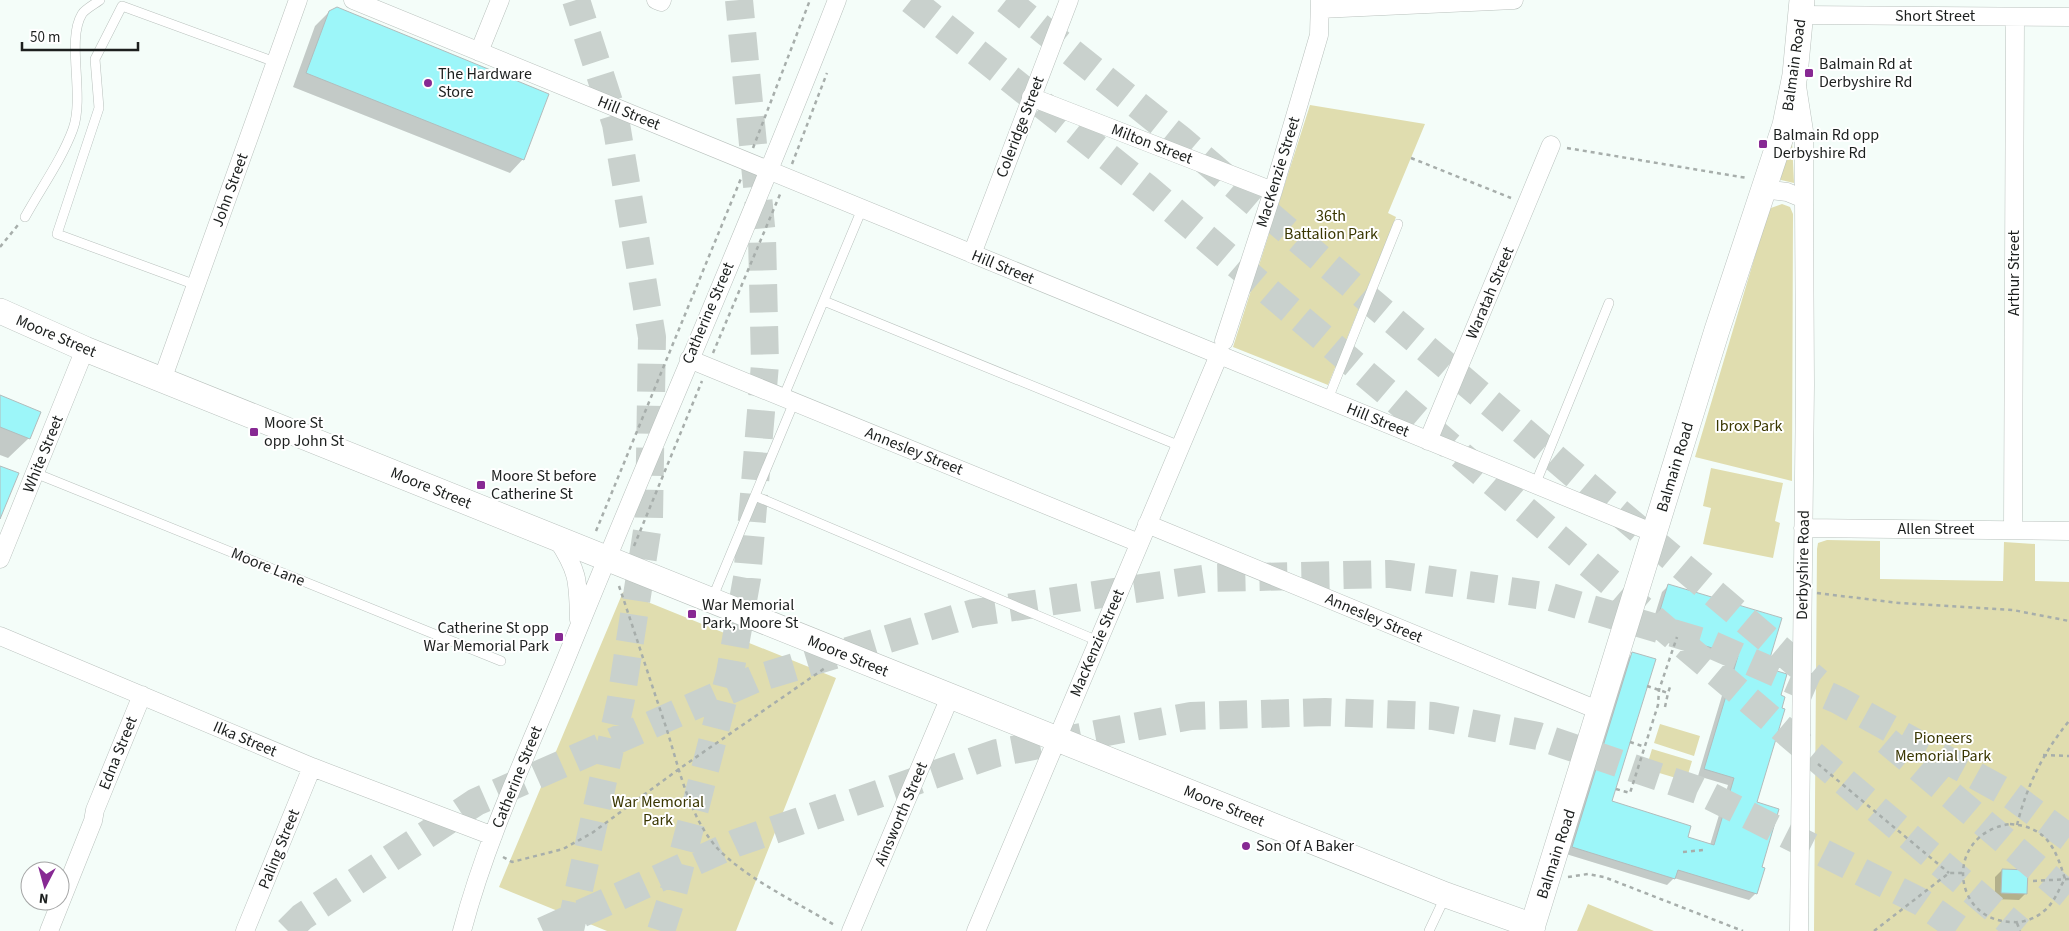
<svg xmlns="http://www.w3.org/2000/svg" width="2069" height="931" viewBox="0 0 2069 931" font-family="'Source Sans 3',sans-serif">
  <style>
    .green { fill: #e0ddaf }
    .shadow { fill: #0003 }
    .building { fill: #9cf6f9; stroke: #b2bcbc }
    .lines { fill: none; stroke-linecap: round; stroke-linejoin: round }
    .motorway-tunnel { stroke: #c9d1cd; stroke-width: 28; stroke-dasharray: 28 14; stroke-linecap: butt }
    .service-casing { stroke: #b9c1bd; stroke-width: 10 }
    .minor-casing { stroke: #b9c1bd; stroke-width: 19 }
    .secondary-casing { stroke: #b9c1bd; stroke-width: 26 }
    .path { stroke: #a7aeab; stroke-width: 2.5; stroke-dasharray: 4 4; stroke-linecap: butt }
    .service { stroke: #fff; stroke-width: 9 }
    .minor { stroke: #fff; stroke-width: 18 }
    .secondary { stroke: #fff; stroke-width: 25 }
    .path-bridge { stroke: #a7aeab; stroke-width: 2.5; stroke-dasharray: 4 4; stroke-linecap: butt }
    .poi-dot { fill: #872993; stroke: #fff; stroke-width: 2 }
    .labels { text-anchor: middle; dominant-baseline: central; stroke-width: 4; stroke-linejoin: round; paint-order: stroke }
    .street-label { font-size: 16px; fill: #1c1f1e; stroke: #fff }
    .poi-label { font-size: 16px; fill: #1c1f1e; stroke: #fff; text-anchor: start }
    .park-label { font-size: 16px; fill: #393600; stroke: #fff }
  </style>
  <rect width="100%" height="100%" fill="#f4fdf9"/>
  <path class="green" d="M1310,105l115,19 -37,89 8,4 -68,168 -95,-38z
    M1792,141l2,42 -13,-3 -1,-3z
    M1782,204l8,3 3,7 -1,267 -97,-24 72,-241 4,-8z
    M1711,468l72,15 -8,38 5,2 -7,35 -70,-14 8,-36 -8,-2z
    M1827,540l53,1v38l123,2 1,-39 31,2v37l34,1v349h-255l3,-382 1,-6z
    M623,592l213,86 -100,253h-129l-108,-44z
    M1660,724l40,12 -6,20 -40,-13z
    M1652,749l40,12 -6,20 -40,-12z
    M1588,904l66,27h-77z"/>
  <path class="shadow" d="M329,12l194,147 -13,14 -217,-86 22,-61z
    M0,397l29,41 -21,20 -8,-3z
    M1668,586l97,82 -10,135 5,65 -4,25 -7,7 -75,-22 -7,7 -101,-31 60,-194 7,-7 -23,149 76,36 24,7 18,-60 -30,-9 34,-114 -84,-25 14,-45z
    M2002,870l24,23 -7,7 -24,-1v-22z"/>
  <path class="building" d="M337,7l212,87 -25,66 -218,-87 23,-62z
    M0,395l41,17 -11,27 -30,-12z
    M0,466l19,7 -19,46z
    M1668,584l114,34 -15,50 20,6 -6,21 4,2 -3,11 3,1 -28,93 22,7 -17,58 3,1 -8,26 -79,-24 -3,9 -103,-32 60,-195 24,7 -44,142 79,25 -3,11 26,8 20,-67 -30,-9 34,-113 -84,-26z
    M2002,869l26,1 -1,24 -26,-1z"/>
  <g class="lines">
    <path class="motorway-tunnel" d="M911,0l236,188 873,743
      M1006,0l174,139 638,543
      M1887,741l182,154
      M570,930l51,-231 28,-181 3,-181 -36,-213 -40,-124
      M288,931l14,-14 174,-115 279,-123 219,-66 235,-35 181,-4 161,23 159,47 128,56 173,95 58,43
      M543,931l193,-88 261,-90 194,-37 134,-4 108,4 105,20 160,54 223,112 41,29
      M661,931l11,-34 58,-224 17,-95 18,-214 -3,-127 -23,-237"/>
    <g class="service-casing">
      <path id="service" d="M25,217c16,-29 37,-58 48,-88 12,-34 -7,-89 9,-115 3,-5 13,-10 18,-14
        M196,285l-139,-51 42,-126 -4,-49 27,-53 153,56
        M824,301l356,145
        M783,398l79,-189
        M1328,399l70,-175
        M35,473l466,188
        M1535,485l74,-182
        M755,496l343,145
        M712,599l82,-197
        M1429,931l16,-34"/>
    </g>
    <g class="minor-casing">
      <path id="minor" d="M353,0l1301,533
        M656,0l5,2 1,-2
        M1320,9l194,-9
        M1801,15l268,2
        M479,52l21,-52
        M1797,86l7,45v68
        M1031,97l242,94
        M1762,189l25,3 17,7 1,186 -6,546
        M972,254l97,-254
        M1224,341l49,-150 39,-132 7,-24 1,-35
        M689,359l450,184
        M162,380l136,-380
        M1428,441l123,-296
        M1147,524l453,187
        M1803,528l266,3
        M2013,529l2,-512
        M557,539c22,33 21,43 22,81
        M0,559l85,-210
        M0,636l312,131 181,69
        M49,931l44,-110 2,-11 47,-115
        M245,931l67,-164
        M462,931c26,-99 72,-192 110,-287 87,-215 181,-427 265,-644
        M851,931l99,-234
        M976,931l243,-576"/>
    </g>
    <g class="secondary-casing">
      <path id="secondary" d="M0,311l85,38 1361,546 87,31
        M1531,931l186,-601 68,-205 10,-50 7,-75"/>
    </g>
    <path class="path" d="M753,148l57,-148
      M1567,148l180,30
      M1411,158l100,40
      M792,164l35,-91
      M0,247l18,-22
      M713,353l68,-161
      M596,531l146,-355
      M634,546l68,-165
      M619,586c16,47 31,94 47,141 13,41 23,90 52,122 29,30 82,55 118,77
      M1817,593l82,10 114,7 56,11
      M1647,686l21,7 2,-6
      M1665,707l3,-14
      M1630,742l15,5
      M2043,755l26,1
      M1818,764l131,109
      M2010,824c37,3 45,23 55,55 -7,11 -10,23 -21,32 -8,7 -20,12 -31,11 -62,0 -70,-88 -3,-98z
      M2017,825c10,-40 26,-72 52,-104
      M1683,852l21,-2
      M503,857l9,5 51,-13 29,-16 87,-64 146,-101
      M1568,877l20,-3 16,3 139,54
      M2033,881l36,-2
      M2017,923l3,8
      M1874,931l75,-58h13"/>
    <use href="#service" class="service"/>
    <use href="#minor" class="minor"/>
    <use href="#secondary" class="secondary"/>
    <path class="path-bridge" d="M1616,789l14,4 28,-88 1,-15 18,-53"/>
  </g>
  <g class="poi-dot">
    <rect x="1804" y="68" width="10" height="10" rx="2.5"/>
    <circle cx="428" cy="83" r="5"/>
    <rect x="1758" y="139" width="10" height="10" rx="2.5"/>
    <rect x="249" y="427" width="10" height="10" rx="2.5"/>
    <rect x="476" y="480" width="10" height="10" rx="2.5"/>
    <rect x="687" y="609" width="10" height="10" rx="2.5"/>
    <rect x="554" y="632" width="10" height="10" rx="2.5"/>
    <circle cx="1246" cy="846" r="5"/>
  </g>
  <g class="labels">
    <g class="street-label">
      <text x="1935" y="16">Short Street</text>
      <text transform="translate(1794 65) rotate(-82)">Balmain Road</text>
      <text transform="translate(629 113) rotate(22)">Hill Street</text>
      <text transform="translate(1020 127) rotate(-69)">Coleridge Street</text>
      <text transform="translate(1152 144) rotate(21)">Milton Street</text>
      <text transform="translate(1278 172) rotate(-73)">MacKenzie Street</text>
      <text transform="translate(230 190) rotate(-70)">John Street</text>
      <text transform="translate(1003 267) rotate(22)">Hill Street</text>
      <text transform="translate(2014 273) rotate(-90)">Arthur Street</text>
      <text transform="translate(1490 293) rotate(-67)">Waratah Street</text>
      <text transform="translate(708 313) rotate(-67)">Catherine Street</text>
      <text transform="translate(56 336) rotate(23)">Moore Street</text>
      <text transform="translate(1378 420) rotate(22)">Hill Street</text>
      <text transform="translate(914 451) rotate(22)">Annesley Street</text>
      <text transform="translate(43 454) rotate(-68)">White Street</text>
      <text transform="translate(1675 467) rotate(-73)">Balmain Road</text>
      <text transform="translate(431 488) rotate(22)">Moore Street</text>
      <text x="1936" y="529">Allen Street</text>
      <text transform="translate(1803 565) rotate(-89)">Derbyshire Road</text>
      <text transform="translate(268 567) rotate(22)">Moore Lane</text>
      <text transform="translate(1374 618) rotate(23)">Annesley Street</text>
      <text transform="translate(1097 643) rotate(-67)">MacKenzie Street</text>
      <text transform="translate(848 656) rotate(22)">Moore Street</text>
      <text transform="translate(245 739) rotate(23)">Ilka Street</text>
      <text transform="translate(118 753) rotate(-68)">Edna Street</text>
      <text transform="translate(517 777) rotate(-68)">Catherine Street</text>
      <text transform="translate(1224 806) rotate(22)">Moore Street</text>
      <text transform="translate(901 814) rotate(-67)">Ainsworth Street</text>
      <text transform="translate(279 849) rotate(-68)">Paling Street</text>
      <text transform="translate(1556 854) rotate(-72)">Balmain Road</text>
    </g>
    <g class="poi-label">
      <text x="1819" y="64">Balmain Rd at<tspan x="1819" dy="18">Derbyshire Rd</tspan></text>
      <text x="438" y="74">The Hardware<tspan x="438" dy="18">Store</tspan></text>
      <text x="1773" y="135">Balmain Rd opp<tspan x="1773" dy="18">Derbyshire Rd</tspan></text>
      <text x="264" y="423">Moore St<tspan x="264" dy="18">opp John St</tspan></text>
      <text x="491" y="476">Moore St before<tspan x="491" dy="18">Catherine St</tspan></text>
      <text x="702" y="605">War Memorial<tspan x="702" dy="18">Park, Moore St</tspan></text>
      <text x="549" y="628" text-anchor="end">Catherine St opp<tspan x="549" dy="18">War Memorial Park</tspan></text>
      <text x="1256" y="846">Son Of A Baker</text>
    </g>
    <g class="park-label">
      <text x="1331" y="216">36th<tspan x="1331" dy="18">Battalion Park</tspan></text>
      <text x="1749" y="426">Ibrox Park</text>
      <text x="1943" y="738">Pioneers<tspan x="1943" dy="18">Memorial Park</tspan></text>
      <text x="658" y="802">War Memorial<tspan x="658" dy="18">Park</tspan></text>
    </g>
  </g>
  <g transform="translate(45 886) rotate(186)"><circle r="24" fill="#ffffff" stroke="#a4a5a5"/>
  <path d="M0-4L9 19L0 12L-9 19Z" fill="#872993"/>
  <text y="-8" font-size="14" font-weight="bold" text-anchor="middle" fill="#1c1f1e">N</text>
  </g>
  <path d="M22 42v8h116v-8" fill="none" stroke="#1c1f1e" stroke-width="2.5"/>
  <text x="30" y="42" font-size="15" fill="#1c1f1e" stroke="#ffffff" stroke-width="4" paint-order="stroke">50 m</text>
</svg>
